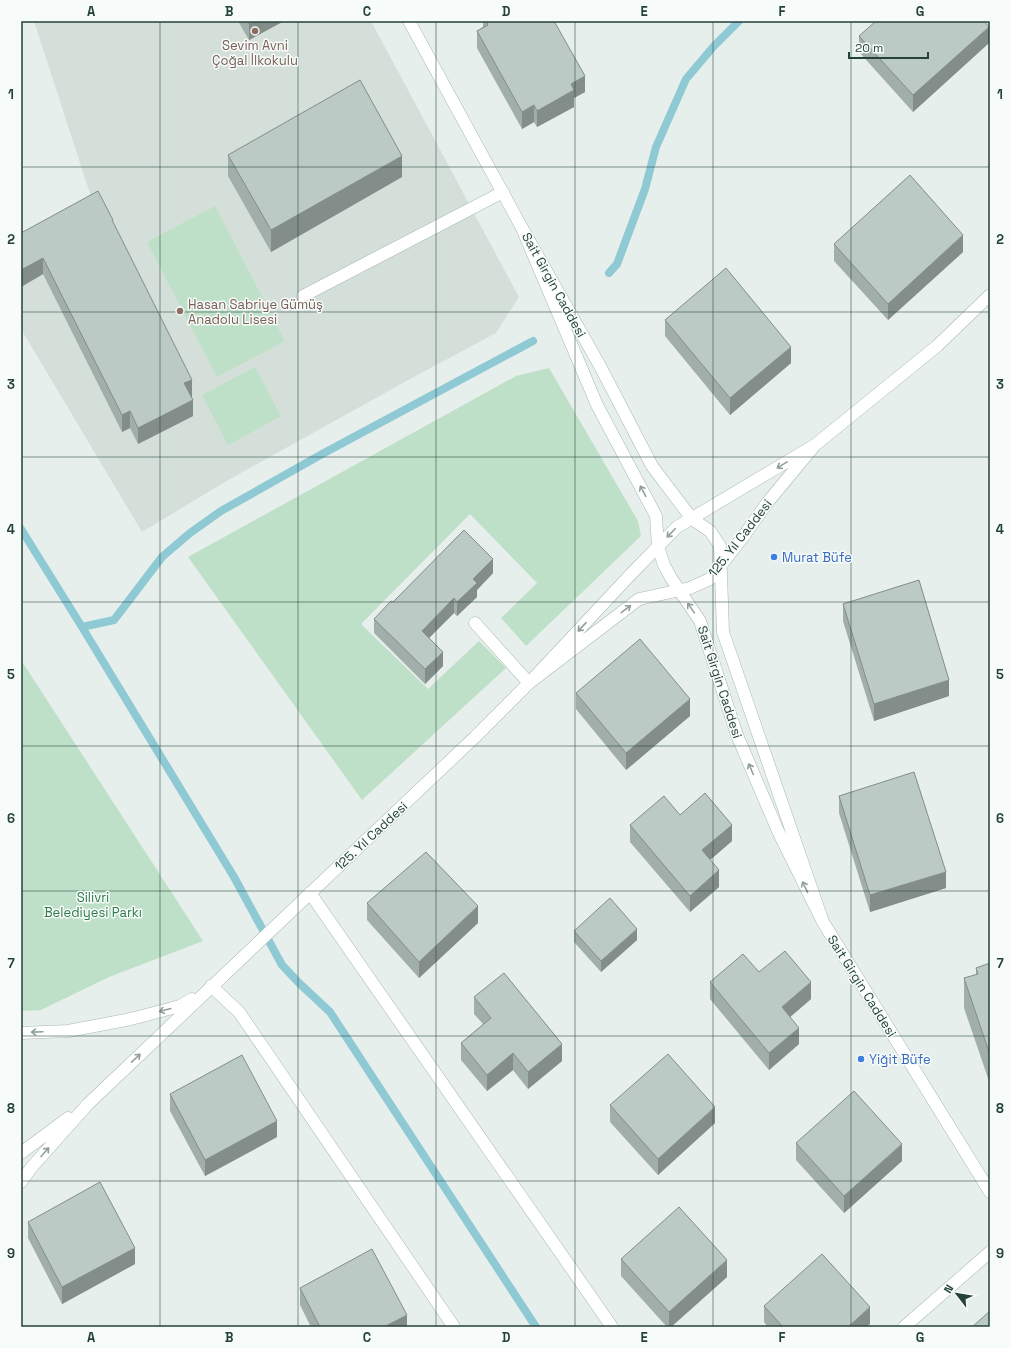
<svg xmlns="http://www.w3.org/2000/svg" width="1011" height="1348" viewBox="0 0 1011 1348" font-family="'Space Grotesk',sans-serif">
  <style>
    .built { fill: #d4dfda }
    .green { fill: #bfe0c8 }
    .lines { fill: none; stroke-linecap: round; stroke-linejoin: round }
    .stream { stroke: #8ec9d4; stroke-width: 8 }
    .service-casing { stroke: #a8b8b2; stroke-width: 13 }
    .minor-casing { stroke: #a8b8b2; stroke-width: 13 }
    .tertiary-casing { stroke: #a8b8b2; stroke-width: 13 }
    .service { stroke: #fff; stroke-width: 12 }
    .minor { stroke: #fff; stroke-width: 12 }
    .tertiary { stroke: #fff; stroke-width: 12 }
    .wall { fill: #a1aea9 }
    .shaded-wall { fill: #838d89 }
    .building { fill: #bbcac4; stroke: #838d89 }
    .oneway { stroke: #92a09c }
    .grid { fill: none; stroke: #24423a; stroke-width: 1; stroke-opacity: 0.55 }
    .education-dot { fill: #8d6e63; stroke: #f7fbf9; stroke-width: 1.5 }
    .shop-dot { fill: #3f7fe0; stroke: #f7fbf9; stroke-width: 1.5 }
    .labels { text-anchor: middle; dominant-baseline: central; stroke-width: 3; stroke-linejoin: round; paint-order: stroke }
    .education-label { font-size: 13px; fill: #785e54; stroke: #f7fbf9 }
    .street-label { font-size: 13px; fill: #24423a; stroke: #f7fbf9 }
    .shop-label { font-size: 13px; fill: #366cbe; stroke: #f7fbf9; text-anchor: start }
    .park-label { font-size: 13px; fill: #2d7a4b; stroke: #f7fbf9 }
    .neatline { fill: none; stroke: #24423a; stroke-width: 1.5 }
    .grid-label { font-size: 13px; text-anchor: middle; font-weight: bold; fill: #24423a }
  </style>
  <rect width="100%" height="100%" fill="#e6efeb"/>
  <path class="built" d="M34,21h337l148,276 -23,36 -86,46 -180,100 -88,53 -121,-203v-87l71,-42z"/>
  <path class="green" d="M215,206l70,135 -68,36 -70,-135z
    M255,367l26,49 -53,29 -26,-50z
    M549,368l89,153 3,15 -115,110 -25,-28 36,-35 -67,-69 -109,110 67,65 51,-48 27,27 -144,132 -174,-243 328,-181z
    M21,660l182,281 -94,36 -68,33 -20,1z"/>
  <g class="lines">
    <path class="stream" d="M609,273l8,-9 28,-75 11,-42 30,-68 28,-33 25,-25
      M21,529l61,98 152,250 48,88 17,18 31,29 206,315
      M82,627l32,-7 48,-63 28,-24 31,-22 103,-58 209,-112"/>
    <g class="service-casing">
      <path id="service" d="M303,296l200,-104
        M475,623l54,60"/>
    </g>
    <g class="minor-casing">
      <path id="minor" d="M409,21l113,207
        M310,893l302,434
        M211,986l28,26 215,315
        M904,1327l86,-75"/>
    </g>
    <g class="tertiary-casing">
      <path id="tertiary" d="M815,445l-48,58 -24,34 -33,42 -20,9 -51,11 -110,84 103,-110 45,-46 138,-82 122,-99 53,-51
        M823,922l-100,-290 -3,-86 -10,-15 -18,-12 -40,-53 -52,-100 -78,-138 75,177 59,111 2,31 6,18 7,13 29,43 37,114 41,96 45,91 167,270
        M21,1033l47,-2 63,-12 49,-13 12,-7
        M21,1153l47,-35
        M21,1182l10,-14 57,-64 387,-367 54,-54"/>
    </g>
    <use href="#service" class="service"/>
    <use href="#minor" class="minor"/>
    <use href="#tertiary" class="tertiary"/>
  </g>
  <path class="wall" d="M238,21h46l-35,19z
    M483,21h71l31,71 -11,6v9l-37,20 -3,-5 -12,7 -45,-81v-17l6,-4z
    M859,36l130,7 -76,69 -54,-60z
    M228,155l174,22 -131,75 -43,-76z
    M113,223l79,173 1,20 -55,28 -8,-16 -8,4 -79,-158 -22,13v-54z
    M834,244l129,8 -75,68 -54,-59z
    M665,320l126,43 -61,52 -65,-79z
    M493,573l-16,17v7l-20,19 -3,-3 -25,25 14,28 -18,18 -51,-51v-14l19,-17z
    M843,604l106,92 -75,25 -31,-100z
    M576,693l114,23 -64,54 -50,-61z
    M839,796l107,92 -76,24 -31,-99z
    M680,815l52,26 -22,19 9,27 -29,25 -60,-70v-17z
    M367,903l111,20 -59,55 -52,-58z
    M574,931l63,9 -36,32 -27,-30z
    M990,963v121l-26,-76v-30l12,-3v-7z
    M759,972l52,27 -21,18 9,27 -30,26 -59,-71v-17z
    M474,997l88,64 -34,28 -15,-19 -26,21 -26,-31v-17l22,-19 -9,-10z
    M170,1094l107,43 -72,39 -35,-65z
    M610,1105l105,18 -57,52 -48,-53z
    M796,1143l106,18 -58,52 -48,-53z
    M28,1222l107,42 -73,40 -34,-66z
    M621,1259l106,18 -56,50h-4l-46,-51z
    M300,1288l107,39h-96l-11,-22z
    M764,1306l106,18 -4,3h-98l-4,-5z"/>
  <path class="shaded-wall" d="M254,21h30l-35,19v-16z
    M989,27v16l-76,69v-17z
    M585,76v16l-11,6v9l-37,20v-16l34,-27z
    M534,105v17l-12,7v-17z
    M402,156v21l-131,75v-22z
    M963,235v17l-75,68v-16z
    M43,258v16l-22,13v-17z
    M791,347v16l-61,52v-17z
    M192,380v16l-8,4v-17z
    M193,400v16l-55,28v-16z
    M130,411v17l-8,4v-17z
    M493,559v14l-16,17v7l-20,19v-14l16,-23z
    M454,598v15l-32,32v-14z
    M443,652v14l-18,18v-15z
    M949,680v16l-75,25v-17z
    M690,699v17l-64,54v-17z
    M732,825v16l-30,26v-17z
    M719,870v17l-29,25v-16z
    M946,872v16l-76,24v-17z
    M478,906v17l-59,55v-16z
    M637,929v11l-36,32v-11z
    M811,982v17l-29,25v-17z
    M799,1028v16l-30,26v-17z
    M562,1044v17l-34,28v-17z
    M513,1053v17l-26,21v-16z
    M715,1107v16l-57,52v-16z
    M277,1121v16l-72,39v-16z
    M902,1144v17l-58,52v-17z
    M135,1248v16l-73,40v-17z
    M727,1260v17l-56,50h-2v-15z
    M870,1307v17l-4,3h-18z
    M407,1315v12h-23z"/>
  <path class="building" d="M247,21h7l-5,3z
    M486,21h68l31,55 -14,8 3,6 -37,21 -3,-6 -12,7 -45,-81 11,-6z
    M876,21h108l5,6 -76,68 -54,-59z
    M360,80l42,76 -131,74 -43,-75z
    M910,175l53,60 -75,69 -54,-60z
    M98,191l15,29h-1l80,160 -8,3 9,17 -55,28 -8,-17 -8,4 -79,-157 -22,12v-37z
    M726,268l65,79 -61,51 -65,-78z
    M464,530l29,29 -20,20 4,4 -20,19 -3,-4 -32,33 21,21 -18,17 -51,-50 17,-18 2,1z
    M919,580l30,100 -75,24 -31,-100z
    M640,639l50,60 -64,54 -50,-60z
    M914,772l32,100 -76,23 -31,-99z
    M705,793l27,32 -30,25 17,20 -29,26 -60,-71 34,-29 16,19z
    M426,852l52,54 -59,56 -52,-59z
    M610,898l27,31 -36,32 -27,-30z
    M785,951l26,31 -29,25 17,21 -30,25 -59,-71 33,-28 16,18z
    M990,963v92l-26,-77 14,-4 -2,-6z
    M504,973l58,71 -34,28 -15,-19 -26,22 -26,-32 30,-25 -17,-21z
    M668,1054l47,53 -57,52 -48,-54z
    M242,1055l35,66 -72,39 -35,-66z
    M854,1091l48,53 -58,52 -48,-53z
    M100,1182l35,66 -73,39 -34,-65z
    M679,1207l48,53 -58,52 -48,-53z
    M372,1249l35,66 -23,12h-64l-20,-39z
    M822,1254l48,53 -22,20h-65l-19,-21z
    M990,1311v16h-18z"/>
  <defs><path id="oneway-shaft" d="M-6 0H5M1.5-3L5.5 0L1.5 3" fill="none" stroke-width="1.6" stroke-linecap="round" stroke-linejoin="round"/></defs>
  <g class="oneway">
    <use href="#oneway-shaft" transform="translate(782 465) rotate(149)"/>
    <use href="#oneway-shaft" transform="translate(643 491) rotate(-118)"/>
    <use href="#oneway-shaft" transform="translate(671 533) rotate(134)"/>
    <use href="#oneway-shaft" transform="translate(691 608) rotate(-125)"/>
    <use href="#oneway-shaft" transform="translate(626 609) rotate(-37)"/>
    <use href="#oneway-shaft" transform="translate(582 627) rotate(133)"/>
    <use href="#oneway-shaft" transform="translate(751 769) rotate(-113)"/>
    <use href="#oneway-shaft" transform="translate(805 887) rotate(-116)"/>
    <use href="#oneway-shaft" transform="translate(165 1010) rotate(165)"/>
    <use href="#oneway-shaft" transform="translate(37 1032) rotate(178)"/>
    <use href="#oneway-shaft" transform="translate(136 1058) rotate(-43)"/>
    <use href="#oneway-shaft" transform="translate(45 1152) rotate(-48)"/>
  </g>
  <path class="grid" d="M160,21v1306M298,21v1306M436,21v1306M575,21v1306M713,21v1306M851,21v1306M21,167h969M21,312h969M21,457h969M21,602h969M21,746h969M21,891h969M21,1036h969M21,1181h969"/>
  <g class="education-dot">
    <circle cx="255" cy="31" r="4"/>
    <circle cx="180" cy="311" r="4"/>
  </g>
  <g class="shop-dot">
    <circle cx="774" cy="557" r="4"/>
    <circle cx="861" cy="1059" r="4"/>
  </g>
  <g class="labels">
    <g class="education-label">
      <text x="255" y="45">Sevim Avni<tspan x="255" dy="15">Çoğal İlkokulu</tspan></text>
      <text x="188" y="304" text-anchor="start">Hasan Sabriye Gümüş<tspan x="188" dy="15">Anadolu Lisesi</tspan></text>
    </g>
    <g class="street-label">
      <text transform="translate(554 285) rotate(61)">Sait Girgin Caddesi</text>
      <text transform="translate(740 538) rotate(-52)">125. Yıl Caddesi</text>
      <text transform="translate(720 682) rotate(72)">Sait Girgin Caddesi</text>
      <text transform="translate(371 836) rotate(-43)">125. Yıl Caddesi</text>
      <text transform="translate(862 986) rotate(58)">Sait Girgin Caddesi</text>
    </g>
    <g class="shop-label">
      <text x="782" y="557">Murat Büfe</text>
      <text x="869" y="1059">Yiğit Büfe</text>
    </g>
    <g class="park-label">
      <text x="93" y="897">Silivri<tspan x="93" dy="15">Belediyesi Parkı</tspan></text>
    </g>
  </g>
  <rect width="1011" height="1348" fill="none" stroke="#f7fbf9" stroke-width="44"/>
  <g transform="translate(957 1294) rotate(301)" stroke="#f7fbf9" stroke-width="3" paint-order="stroke">
  <path d="M0-3L7 15L0 10L-7 15Z" fill="#24423a"/>
  <text y="-6" font-size="11" font-weight="bold" text-anchor="middle" fill="#24423a">N</text>
  </g>
  <path d="M849 52v6h79v-6" fill="none" stroke="#24423a" stroke-width="2"/>
  <text x="855" y="52" font-size="12" fill="#24423a" stroke="#f7fbf9" stroke-width="3" paint-order="stroke">20 m</text>
  <rect x="22" y="22" width="967" height="1304" class="neatline"/>
  <g class="grid-label">
    <text x="91" y="16">A</text>
    <text x="229" y="16">B</text>
    <text x="367" y="16">C</text>
    <text x="506" y="16">D</text>
    <text x="644" y="16">E</text>
    <text x="782" y="16">F</text>
    <text x="920" y="16">G</text>
    <text x="11" y="99">1</text>
    <text x="1000" y="99">1</text>
    <text x="11" y="244">2</text>
    <text x="1000" y="244">2</text>
    <text x="11" y="389">3</text>
    <text x="1000" y="389">3</text>
    <text x="11" y="534">4</text>
    <text x="1000" y="534">4</text>
    <text x="11" y="679">5</text>
    <text x="1000" y="679">5</text>
    <text x="11" y="823">6</text>
    <text x="1000" y="823">6</text>
    <text x="11" y="968">7</text>
    <text x="1000" y="968">7</text>
    <text x="11" y="1113">8</text>
    <text x="1000" y="1113">8</text>
    <text x="11" y="1258">9</text>
    <text x="1000" y="1258">9</text>
    <text x="91" y="1342">A</text>
    <text x="229" y="1342">B</text>
    <text x="367" y="1342">C</text>
    <text x="506" y="1342">D</text>
    <text x="644" y="1342">E</text>
    <text x="782" y="1342">F</text>
    <text x="920" y="1342">G</text>
  </g>
</svg>
